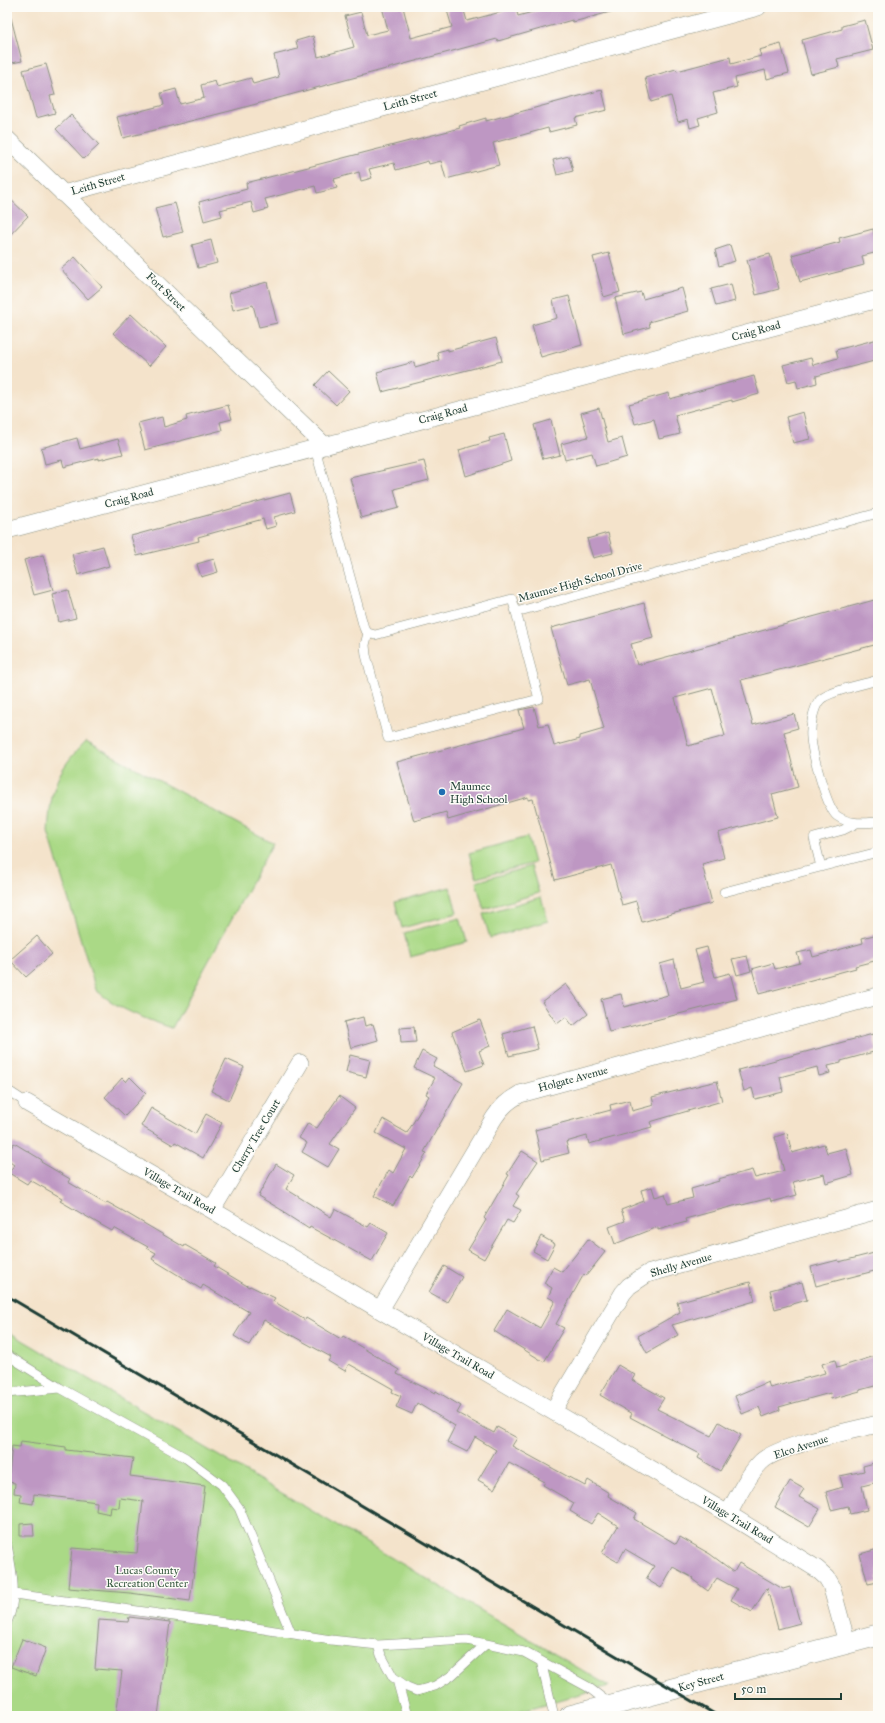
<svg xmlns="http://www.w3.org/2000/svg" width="885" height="1723" viewBox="0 0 885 1723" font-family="'IM FELL Great Primer',serif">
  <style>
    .green { fill: #aad986; stroke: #648b5d }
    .building { fill: #be97c3; fill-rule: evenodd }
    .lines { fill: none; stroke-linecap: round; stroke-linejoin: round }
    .service-casing { stroke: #8a9080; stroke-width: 10 }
    .minor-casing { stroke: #8a9080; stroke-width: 18 }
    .tertiary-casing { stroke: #8a9080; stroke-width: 22 }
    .service { stroke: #fff; stroke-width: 9 }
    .minor { stroke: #fff; stroke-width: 17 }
    .tertiary { stroke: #fff; stroke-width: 21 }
    .rail { stroke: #1f3d34; stroke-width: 3 }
    .poi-dot { fill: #1f6fb2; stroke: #fdfcf7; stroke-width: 1.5 }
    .labels { text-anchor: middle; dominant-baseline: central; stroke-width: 3; stroke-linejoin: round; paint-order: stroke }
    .street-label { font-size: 11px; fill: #1f3d34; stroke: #fdfcf7 }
    .poi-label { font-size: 11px; fill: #1f3d34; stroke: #fdfcf7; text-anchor: start }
    .park-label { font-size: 11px; fill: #3b5c44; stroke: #fdfcf7 }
  </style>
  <rect width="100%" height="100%" fill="#fdfcf7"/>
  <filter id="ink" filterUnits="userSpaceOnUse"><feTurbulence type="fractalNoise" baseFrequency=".025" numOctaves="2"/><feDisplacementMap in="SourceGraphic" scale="8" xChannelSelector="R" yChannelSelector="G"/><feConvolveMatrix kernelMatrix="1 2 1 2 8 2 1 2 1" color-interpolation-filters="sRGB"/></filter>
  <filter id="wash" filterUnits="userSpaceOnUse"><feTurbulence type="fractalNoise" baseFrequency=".012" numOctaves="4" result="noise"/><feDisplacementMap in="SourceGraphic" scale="16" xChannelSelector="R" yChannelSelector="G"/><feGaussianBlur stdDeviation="0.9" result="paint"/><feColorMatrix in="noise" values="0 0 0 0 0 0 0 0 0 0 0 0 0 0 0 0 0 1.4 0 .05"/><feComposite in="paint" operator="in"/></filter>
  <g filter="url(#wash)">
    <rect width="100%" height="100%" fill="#f4e3cb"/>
    <path class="green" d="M86,741l187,102 -101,185c-29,-10 -53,-18 -76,-38l-48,-158c3,-43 7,-60 38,-91z
      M527,837l7,26 -58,15 -7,-25z
      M531,866l8,27 -55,16 -8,-27z
      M450,887l7,26 -55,15 -7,-26z
      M541,897l7,24 -58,17 -7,-24z
      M460,918l7,24 -57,15 -6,-24z
      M7,1331l602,355 -107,30h-495z"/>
    <g id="blocks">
      <path class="building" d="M382,7h21l8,31 41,-11 -6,-20h17l4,14 49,-13 2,8 22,-6 -1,-3h75v4l-41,11 -1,-2 -74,21 -1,-2 -263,71 -111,28 -6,-21 47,-12 -3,-12 15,-4 4,15 24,-6 -3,-13 14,-4 2,6 34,-9 2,6 26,-7 -5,-22 24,-6 -2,-8 17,-5 5,21 36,-10 -9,-31 16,-4 6,23 21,-5z
        M7,18h4l11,43 -15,3z
        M865,20l8,30 -36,9 2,8 -28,7 -9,-34 40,-11v-3z
        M781,44l8,29 -22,6 -2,-9 -30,8 2,9 -24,6 5,19 -20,6 2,7 -10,3 -2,-9 -10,3 -7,-26 -20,6 -6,-24 31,-9 1,2 53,-14 1,7 30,-8 -2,-6z
        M46,64l9,31 -5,1 5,17 -19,5 -13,-48z
        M602,90l5,20 -32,8 2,7 -28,7 -1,-4 -55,15 6,22 -53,14 -5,-18 -12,3 -1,-3 -32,9 -2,-7 -25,6 3,9 -11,3 -2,-9 -25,7 3,9 -20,5 -2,-7 -50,13 3,10 -14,4 -3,-11 -31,8 2,6 -18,5 -5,-19 48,-13 -1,-6 214,-55 -1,-2 27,-8v3z
        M71,115l28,30 -15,14 -28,-30z
        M569,156l4,15 -16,4 -4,-15z
        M7,196l21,20 -21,22z
        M175,203l8,29 -20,5 -8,-29z
        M873,229l5,23 -16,4 2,9 -64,17 -8,-27 48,-13 -1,-4z
        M211,240l6,23 -19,5 -6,-23z
        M730,245l5,16 -16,5 -4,-16z
        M609,253l11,39 -16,5 -11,-40z
        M770,254l9,35 -23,6 -9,-35z
        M75,257l27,30 -14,12 -27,-30z
        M267,282l10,41 -18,4 -6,-22 -20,5 -4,-17z
        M731,284l4,17 -19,5 -5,-17z
        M682,288l6,23 -39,11 1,5 -26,7 -9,-36 26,-6 2,7z
        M569,296l13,49 -41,12 -9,-32 25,-7 -4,-18z
        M131,314l35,33 -17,19 -36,-33z
        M496,338l6,23 -120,31 -5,-20 37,-10 1,5 24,-7 -2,-8 11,-3v2z
        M878,339v21l-62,16 1,7 -19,5 -2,-8 -8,2 -5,-17 28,-7 2,7 25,-7 -2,-8z
        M328,371l21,20 -13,14 -21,-20z
        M754,376l5,18 -27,8v-2l-57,15 5,19 -21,5 -5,-20 -19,5 -6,-20 40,-11 1,6z
        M228,405l4,14 -12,3 2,8 -77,20 -7,-27 24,-6 2,10 23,-7 -1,-4z
        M599,408l9,34 14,-4 5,19 -31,9 -4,-13 -27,7 -4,-16 27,-7 -7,-24z
        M803,412l7,27 -17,4 -7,-26z
        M551,420l9,35 -17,4 -9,-34z
        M504,434l7,27 -45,15 -7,-26 31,-9 -1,-3z
        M77,438l3,11 38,-10 5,15 -24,6v-2l-35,9 -2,-7 -17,4 -4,-16z
        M424,461l5,19 -35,9 5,19 -38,10 -11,-40z
        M290,493l5,18 -21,6 2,9 -10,3 -3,-10 -65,18 1,4 -62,15 -6,-20z
        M608,533l5,20 -20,5 -6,-19z
        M103,546l6,20 -31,9 -6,-21z
        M43,555l10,35 -19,5 -10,-35z
        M214,559l4,13 -17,5 -4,-13z
        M68,590l8,28 -17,4 -7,-28z
        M878,599v45l-137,36 12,45 41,-11 4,14 -14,4 14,55 -26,7 6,23 -60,16 6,25 -22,6 10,39 -70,19 -6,-21 -14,4 -11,-40 -56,15 -22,-81 -5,1v-3l-80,23 -2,-8 -32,9 -17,-59 127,-34 -5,-18 15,-3 5,19 9,-2 6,22 26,-7v-3l24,-7 -14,-50 -23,6 -16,-57 93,-25 9,35 -22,6 6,21zM712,688l13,48 -37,10 -13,-48z
        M878,934v26l-23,6 1,2 -97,26 -7,-25 21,-6 2,6 25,-6 -3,-10 14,-3 2,7 50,-14 -1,-5z
        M37,936l15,18 -26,23 -16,-17z
        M707,947l8,30 15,-4 7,26 -128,33 -8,-33 20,-5 3,13 44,-12 -8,-31 14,-4 7,28 23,-6 -9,-32z
        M747,956l4,15 -14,4 -5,-16z
        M566,984l22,30 -15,12 -7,-9 -9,7 -15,-22z
        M363,1017l2,9 8,-2 5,16 -27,8 -7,-26z
        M480,1020l10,26 -11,5 5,14 -17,6 -15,-39z
        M532,1026l6,23 -29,7 -6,-22z
        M414,1027l2,15 -15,1 -1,-15z
        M873,1034l4,17 -36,10v2l-13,3 2,7 -11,3 -2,-9 -37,10 3,15 -28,7 -3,-11 -8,3 -6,-21z
        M422,1051l15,8 -4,7 30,17 -39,69 3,1 -15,25 -2,-2 -17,30 -19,-10 15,-26 4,3 13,-24 -30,-16 7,-14 24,14 22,-37 -3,-2 9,-16 -21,-10z
        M350,1055l20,5 -4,17 -20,-5z
        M226,1059l18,8 -15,33 -18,-9z
        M130,1077l16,16 -21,23 -20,-19 17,-19 4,4z
        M717,1081l5,20 -72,21 2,5 -63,17 -2,-8 -21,6 3,11 -27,7 -7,-30 76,-20 -1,-5 20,-5 2,11 22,-6 -2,-8z
        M339,1096l16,12 -25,36 9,5 -11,18 -26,-15 5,-9 -8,-5 9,-15 9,5z
        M151,1108l44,26 11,-20 16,9 -19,35 -28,-16 -2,3 -32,-19z
        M787,1133l5,20 32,-9 3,9 19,-5 7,27 -27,8 -2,-9 -31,8 4,13 -26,7 -1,-4 -28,7 -1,-1 -56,15 1,3 -28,8v-3l-43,17 -6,-17 16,-6 -4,-11 23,-9 -3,-11 11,-3 3,10 10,-3 3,10 25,-6 -2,-9 28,-8 -1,-2 34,-9 3,8 29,-7 -9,-34z
        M14,1143l28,17 -1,2 29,17 -2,3 38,22 1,-2 16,9 61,36 1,-2 31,18 -2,3 35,21 1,-1 25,12 -2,3 32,19 1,-2 35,21 2,-3 56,34 -2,4 38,19 1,-2 25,15 -4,7 37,20 3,-6 20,11 -5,8 73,40 3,-6 21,13 -1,3 29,17 -3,6 42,25 4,-7 30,17 24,18 5,-9 44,26 7,-2 10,36 -22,6 -11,-41 -15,24 -21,-12 6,-11 -20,-11 -9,13 -16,-12 1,-1 -20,-11 -12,21 -15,-9 8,-13 -29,-17 -7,13 -16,-9 16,-27 -20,-13 -7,11 -21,-13 4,-8 -31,-18 2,-3 -36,-19 -15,26 -16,-9 18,-30 -21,-13 -8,15 -20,-10 8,-16 -38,-23 -5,11 -16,-7 5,-11 -9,-4 1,-3 -44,-25 -4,7 -17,-10 3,-4 -67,-37 -15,25 -15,-9 15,-24 -46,-27 -2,4 -49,-30 4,-6 -9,-5 1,-1 -34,-19 -2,3 -16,-9 -36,-21 2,-3 -32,-18 -3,4 -18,-11 5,-8 -7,-5v-6z
        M522,1151l16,10 -22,33 3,2 -6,10 8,4 -8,13 -6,-3 -23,39 -16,-9 18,-30 -2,-2 25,-43 -2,-1z
        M276,1164l18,11 -8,14 45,28 4,-8 33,18 3,-4 17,10 -16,28 -62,-34 -1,2 -25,-16 1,-1 -27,-16z
        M541,1236l14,8 -8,15 -14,-8z
        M588,1239l17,13 -19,24 -2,-2 -28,50 8,4 -20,34 -50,-31 13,-22 33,19 15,-27 -7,-4 4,-9 -8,-5 9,-16 9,5z
        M878,1252v18l-62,16 -5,-19 27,-7 1,2z
        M444,1266l18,11 -15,25 -18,-10z
        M750,1282l5,19 -83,24 6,10 -31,18 -9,-17 42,-24 -3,-10z
        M802,1282l5,18 -32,9 -5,-19z
        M878,1355v30l-18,5v1l-29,8 -1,-6 -51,14 1,3 -17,7 -4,-10 -17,7 -7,-18 33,-14 2,6 55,-15 -3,-9 13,-4 2,8z
        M618,1365l17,10 -3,5 32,18 -7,11 54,27 8,-14 22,13 -21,36 -22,-13 2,-4 -57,-30 -13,-7 2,-3 -32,-19z
        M21,1441l45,6v3l67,8 -3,18 75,10 -15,115 -60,-8 -62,-5 4,-40 65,5 6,-52 -23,-3 -1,10 -8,-1 -1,7 -14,-3 1,-9 -63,-8 -1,10 -13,-2 1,-8 -7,-1 1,-10 -7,-1 4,-36 8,1z
        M878,1462v20l-16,4 5,24 -17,4 -2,-8 -17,4 -5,-18 17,-5 -3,-11 24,-5 -1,-5z
        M790,1481l14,8 -5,8 21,12 -11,18 -34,-20z
        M33,1523l1,13h-14v-12z
        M878,1549v33l-10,2 -8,-30z
        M129,1617l41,5 -12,94h-42l6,-45 -27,-2 4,-49 29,2z
        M22,1639l24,9 -10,28 -25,-9z"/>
    </g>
  </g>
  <g filter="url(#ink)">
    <use href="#blocks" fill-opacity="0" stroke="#8a9080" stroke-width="1"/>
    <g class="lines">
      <g class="service-casing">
        <path id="service" d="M315,448l49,180 4,5 7,2 137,-36 4,13 362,-99
          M368,633l-3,12 1,10 22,83 151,-39 -23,-87
          M878,680c-13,4 -49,11 -58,20 -7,8 -10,27 -9,38 1,14 16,71 26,78 13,9 26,7 41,6
          M821,867l-7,-29 29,-8 12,-6
          M724,892l154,-40
          M7,1090l20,13
          M7,1355l53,33 126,70 36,27 17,23 52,125
          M7,1393l53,-5
          M7,1545c5,25 11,53 0,77
          M7,1596l7,-2 218,30 99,16 47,5 89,-5 57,12 64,35 22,17
          M378,1645l3,10 12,22 14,10 10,4 18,-5 16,-10 35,-32
          M541,1661l13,55
          M397,1680l10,36"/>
      </g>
      <g class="minor-casing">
        <path id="minor" d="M7,139l318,307
          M63,194l695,-187
          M7,530l871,-231
          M27,1103l185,107 168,100 348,204 89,55 10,9 4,7 16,58
          M212,1210l88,-147
          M380,1310l114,-192c7,-11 14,-17 26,-24l358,-98
          M553,1411l70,-118 6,-7 18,-12 231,-64
          M728,1514c10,-17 19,-38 33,-52 18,-17 90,-31 117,-38"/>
      </g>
      <g class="tertiary-casing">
        <path id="tertiary" d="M570,1716l308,-81"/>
      </g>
      <use href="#service" class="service"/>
      <use href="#minor" class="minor"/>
      <use href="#tertiary" class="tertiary"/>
      <path class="rail" d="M7,1296l711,420"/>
    </g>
  </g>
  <circle class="poi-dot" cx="442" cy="792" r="4"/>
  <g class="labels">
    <g class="street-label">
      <text transform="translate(410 100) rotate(-15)">Leith Street</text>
      <text transform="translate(98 184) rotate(-16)">Leith Street</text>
      <text transform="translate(166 292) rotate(44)">Fort Street</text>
      <text transform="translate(756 331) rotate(-15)">Craig Road</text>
      <text transform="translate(443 414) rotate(-15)">Craig Road</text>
      <text transform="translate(129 498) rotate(-15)">Craig Road</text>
      <text transform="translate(580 582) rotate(-15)">Maumee High School Drive</text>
      <text transform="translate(573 1079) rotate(-15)">Holgate Avenue</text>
      <text transform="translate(256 1136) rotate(-59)">Cherry Tree Court</text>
      <text transform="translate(179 1191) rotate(30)">Village Trail Road</text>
      <text transform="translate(681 1265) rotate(-16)">Shelly Avenue</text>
      <text transform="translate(458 1356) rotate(30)">Village Trail Road</text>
      <text transform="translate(801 1447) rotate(-18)">Elco Avenue</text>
      <text transform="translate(737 1520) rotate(31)">Village Trail Road</text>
      <text transform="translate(701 1682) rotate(-15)">Key Street</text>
    </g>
    <g class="poi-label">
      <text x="450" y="786">Maumee<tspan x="450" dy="13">High School</tspan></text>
    </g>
    <g class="park-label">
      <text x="147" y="1570">Lucas County<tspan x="147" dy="13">Recreation Center</tspan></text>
    </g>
  </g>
  <rect width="885" height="1723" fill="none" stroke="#fdfcf7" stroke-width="24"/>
  <path d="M735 1693v6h106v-6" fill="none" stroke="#1f3d34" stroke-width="2"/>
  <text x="741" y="1693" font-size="12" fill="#1f3d34" stroke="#fdfcf7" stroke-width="3" paint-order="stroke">50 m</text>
</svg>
